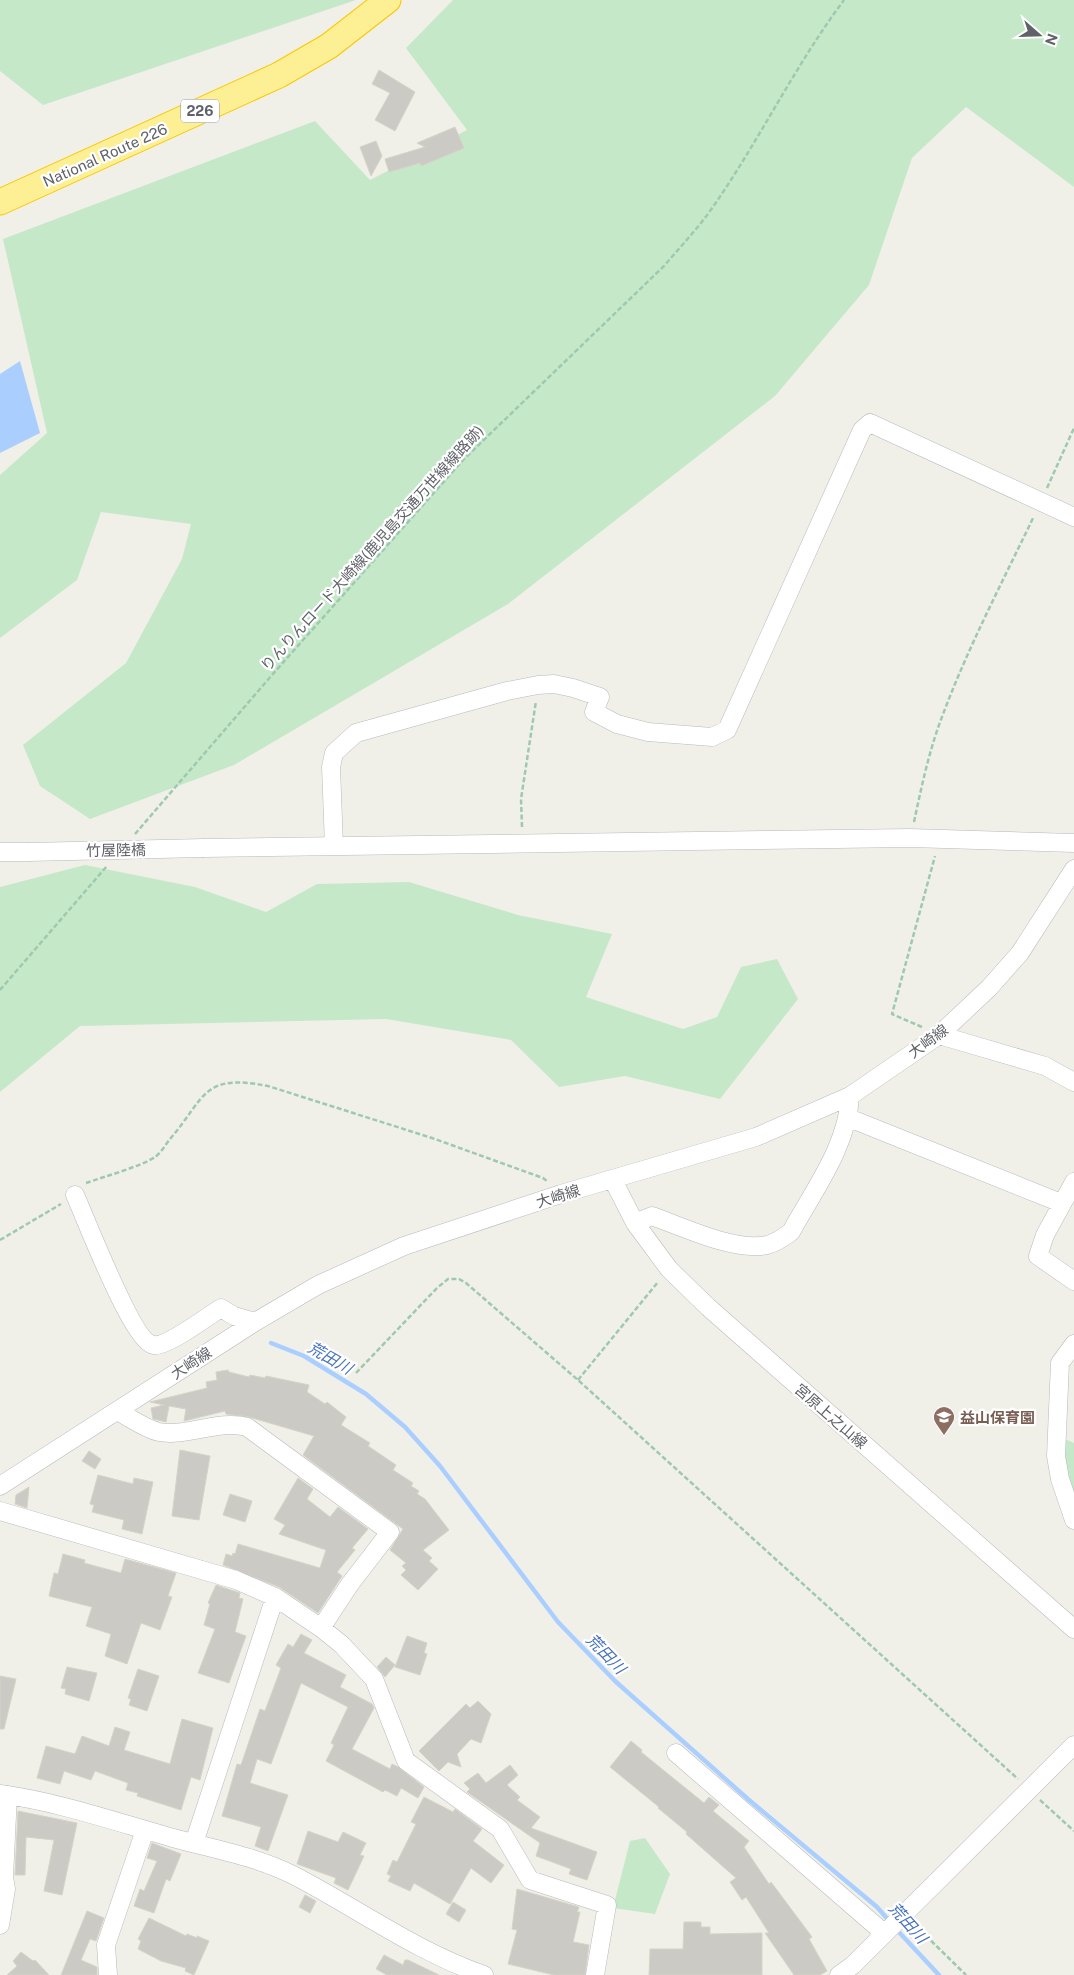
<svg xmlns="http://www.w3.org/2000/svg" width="1074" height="1975" viewBox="0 0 1074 1975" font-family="'Public Sans','Noto Sans JP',sans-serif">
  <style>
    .green { fill: #c5e8c9 }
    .water { fill: #aacfff }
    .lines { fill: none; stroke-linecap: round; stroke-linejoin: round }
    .stream { stroke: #aacfff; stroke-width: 4.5 }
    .building { fill: #cccac5; stroke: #d6d3c6 }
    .minor-casing { stroke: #b8b9be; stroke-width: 19 }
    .highway-casing { stroke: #f8c801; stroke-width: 27 }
    .path { stroke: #9ec9af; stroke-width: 2.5; stroke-dasharray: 5 2.5; stroke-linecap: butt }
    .minor { stroke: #fff; stroke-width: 18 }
    .highway { stroke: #fdef93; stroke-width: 25 }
    .minor-bridge-casing { stroke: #b8b9be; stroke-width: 19; stroke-linecap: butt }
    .minor-bridge { stroke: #fff; stroke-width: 18 }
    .labels { text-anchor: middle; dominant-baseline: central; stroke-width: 4.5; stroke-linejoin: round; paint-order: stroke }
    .shield { fill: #fff; stroke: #8f9195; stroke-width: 1 }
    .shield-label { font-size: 14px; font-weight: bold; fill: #5f6268 }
    .street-label { font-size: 15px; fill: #5f6268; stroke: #fff }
    .education-label { font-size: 15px; font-weight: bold; fill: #785e54; stroke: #fff; text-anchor: start }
    .water-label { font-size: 16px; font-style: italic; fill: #4772bb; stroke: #fff }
  </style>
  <rect width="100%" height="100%" fill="#f1f0e8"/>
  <path class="green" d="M0,0h356l-313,105 -43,-34z
    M453,0h621v187l-108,-80 -54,51 -43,127 -94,111 -267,208 -274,161 -144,54 -50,-33 -17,-41 103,-82 56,-104 9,-35 -90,-12 -24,68 -77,58v-163l47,-42 -44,-194 312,-118 55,59 97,-50 -61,-82z
    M85,865l110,22 71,25 51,-28 92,-2 109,33 94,19 -26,63 97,32 34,-12 24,-50 36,-8 21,40 -78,100 -95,-23 -66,11 -48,-47 -125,-21 -306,7 -80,66v-205z
    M1065,1439l9,4v51l-12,-36z
    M645,1838l25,36 -15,40 -42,-6 17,-67z"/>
  <path class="water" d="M20,361l20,72 -40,20v-79z"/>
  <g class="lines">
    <path class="stream" d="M271,1343l33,13 62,38 39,33 35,39 118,156 57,59 134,119 128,107 14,16
      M896,1929l43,46"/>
  </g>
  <path class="building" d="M379,70l36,22 -20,39 -20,-11 15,-27 -18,-9z
    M455,127l9,21 -43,18 -1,-3 -31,9 -4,-13 40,-12 -8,-4z
    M376,141l6,15 -11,20 -11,-29z
    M228,1370l1,2 20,5 1,-2 15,3 1,-2 43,9 -2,7 18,12 2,-2 19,15 -5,8 29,18 -2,3 28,19 -3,5 20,13 -2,3 8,5 -2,3 8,5 24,31 -26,20 9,8 -3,3 9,8 -20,21 -17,-15 5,-5 -4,-4 4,-3 -16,-13 13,-21 -100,-74 11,-19 -65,-19 -23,-3 -1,-3 -41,10 2,-12 -17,-3 -3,16 -13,-3 -2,-11 13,-3 -14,-3 57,-14 -1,-6 11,-2 -1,-8z
    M180,1450l30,6 -11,64 -27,-4z
    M89,1451l12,8 -6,10 -13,-8z
    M98,1475l35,9 1,-6 19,4 -11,52 -20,-5 2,-9 -32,-8 2,-7 -4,-1z
    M298,1478l15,11 -6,10 23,18 8,-10 30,22 -16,19 3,2 -18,22 5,4 -24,37 -39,-26 -56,-22 3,-11 6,2 1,-3 2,1 3,-10 82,24 6,-18 -47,-16 6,-9 -11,-6z
    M29,1487l-2,21 -12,-4 1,-9z
    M230,1494l22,7 -7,21 -22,-7z
    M63,1554l22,6 -1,3 37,10 4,-14 51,14 -8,23 4,1 -12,33 -19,-7 -14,41 -22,-8 6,-22 -25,-8 6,-19 -43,-11 5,-23 4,1z
    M216,1585l24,8 -1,5 4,1 -8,33 11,4 -17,47 -31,-10 17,-44 -11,-4 6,-21 -2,-1z
    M301,1634l11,6 -8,13 42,22 -6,12 32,17 2,4 -22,41 38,20 2,-5 6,3 26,20 -6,11 -17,-10 -4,8 -12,-6 -2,2 -57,-31 8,-16 -3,-2 17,-36 -47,-24 -30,81 -14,-5 -7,24 38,12 -20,56 -13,-5 6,-19 -39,-11 15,-52 4,1 19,-56 5,2 16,-43 -5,-3 12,-21 5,3z
    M407,1636l20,7 -3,10 3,1 -7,21 -25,-8z
    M386,1657l9,8 -10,12 -8,-10z
    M67,1667l30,6 -8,28 -24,-7 1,-5 -5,-1z
    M138,1669l21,7 -12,35 -18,-6 2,-6 -3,-1z
    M0,1676l16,3 -12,50h-4z
    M478,1701l13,13 -10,29 -10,-4 -14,15 4,13 -13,-5 -9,9 -20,-20 47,-47 4,4z
    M182,1719l31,9 -13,52 -9,-3 -10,33 -44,-14 1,-3 -12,-3 2,-7 -33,-12 -4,9 -27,-9 -4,13 -23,-6 9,-32 29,8 7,-18 27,10 6,-19 15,5 -6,18 46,14z
    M631,1741l11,9 -1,2 63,51 5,-6 10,8 -6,6 36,30 -5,6 25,37 2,-2 41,55 -3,2 18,32 -7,4h-26l-29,-42h4l-23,-36 -4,3 -12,-18 6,-4 -50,-44 1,-2 -29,-24 1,-1 -49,-40z
    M510,1765l8,10 -11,10 13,12 -3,3 23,17 -9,11 66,24 -10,28 -18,-6 2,-5 -35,-13 4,-13 -73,-51 3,-3 -6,-6 14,-10 8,10z
    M424,1797l29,15 2,-3 27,20 -9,12 31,24 -13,18 -20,-15 -21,36 -36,-21 -4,8 -22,-10 3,-5 -4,-2 6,-14 4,2 19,-38 -5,-2z
    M18,1811l59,12 -15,72 -18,-4 10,-51 -28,-3 -1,38h-10z
    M308,1831l30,11 5,-10 23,11 -6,12 4,1 -16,34 -14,-7 2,-5 -39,-14z
    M152,1843l29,11 -11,27 -4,-2 -12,34 -20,-7 6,-17 4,2 13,-30 -10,-3z
    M517,1889l62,18 -2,5h3l-7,30 16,3 -4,30h-31l-46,-11 9,-34 -5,-1z
    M305,1895l11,6 -6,12 -11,-6z
    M453,1902l13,8 -7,12 -13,-8z
    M87,1911l17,7 -8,23 -6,-2 -9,21 16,7v8h-36z
    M149,1918l37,18 1,-2 10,4v-2l12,5 -15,34 -9,-4 1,-3 -25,-7 -23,-12 3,-8 -3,-2z
    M684,1922h17v5h9v7l52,-1v42h-113l1,-26h33z
    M21,1952l12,9 2,-1 14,15h-42l10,-9 -4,-5z
    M384,1955l19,10 2,-5h3l31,15h-52l-11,-6z"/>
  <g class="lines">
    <g class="minor-casing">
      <path id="minor" d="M334,846l-3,-79 3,-14 22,-20 151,-42 31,-6 16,-1 19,4 27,9 -6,15 23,12 31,8 64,5 15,-7 135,-300 8,-7 204,94
        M204,848l706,-10 164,5
        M0,852h28
        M939,1035l106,31 29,16
        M849,1118l212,85
        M613,1180l22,43 34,46 39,38 366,322
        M1074,1182l-29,53 -7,21 36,25
        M75,1195c11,24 58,148 79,150 13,2 54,-29 67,-37l13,8 21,6
        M635,1223l17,-7c31,11 83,36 115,29 9,-2 17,-8 24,-13 23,-42 57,-87 59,-136
        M1074,1344l-14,19 -4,93 4,23 14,41
        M117,1411c12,6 28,18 42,21 29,5 60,-13 88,-5l143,105 -40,52 -29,44
        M0,1486l255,-164 63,-37 86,-39 157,-52 195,-57 94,-41 89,-61 50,-47 31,-35 54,-84
        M0,1511l236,69 39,17 46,31 20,16 33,35 32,82 94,68 30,51 77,25 -12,70
        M676,1753l208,180
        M0,1794c59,8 116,28 173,44 40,11 82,18 120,37 64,33 122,76 191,100
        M194,1843l81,-246
        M0,1925l6,-36 -2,-12 4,-82
        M108,1975l-2,-30 39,-115
        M839,1975l14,-10 221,-220"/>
    </g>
    <g class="highway-casing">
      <path id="highway" d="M0,202l279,-127 50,-29 59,-46"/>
    </g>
    <path class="path" d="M1047,488l27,-60
      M914,822c7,-33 14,-66 25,-97 26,-72 62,-140 95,-209
      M522,827l-1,-28 15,-98
      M135,834l137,-159 192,-216 200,-193c18,-21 36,-40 51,-62 46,-67 81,-140 129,-204
      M0,990l107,-124
      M922,1027l-30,-13 43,-158
      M86,1183c17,-6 56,-17 69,-26 6,-4 11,-13 15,-18 36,-42 32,-66 98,-53l164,52 111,40 5,4
      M0,1240l61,-36
      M356,1373l81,-85 11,-9h11l7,4 112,97 440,399
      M578,1380l80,-98
      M1040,1800l34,31
      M915,1925l51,50"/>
    <use href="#minor" class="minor"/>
    <use href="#highway" class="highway"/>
    <g class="minor-bridge-casing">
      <path id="minor-bridge" d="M28,852l176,-4"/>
    </g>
    <use href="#minor-bridge" class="minor-bridge"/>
  </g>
  <defs>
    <g id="school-pin" transform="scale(1.125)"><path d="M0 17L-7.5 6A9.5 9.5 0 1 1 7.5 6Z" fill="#8d6e63" stroke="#fff"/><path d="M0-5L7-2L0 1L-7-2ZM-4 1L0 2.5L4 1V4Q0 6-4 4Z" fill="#fff"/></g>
  </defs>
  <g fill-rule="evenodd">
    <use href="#school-pin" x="944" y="1417"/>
  </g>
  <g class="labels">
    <rect class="shield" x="181" y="99.5" width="38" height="23" rx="4"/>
    <g class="shield-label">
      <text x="200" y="111">226</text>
    </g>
    <g class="street-label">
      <text transform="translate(105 155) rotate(-24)">National Route 226</text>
      <text transform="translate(372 548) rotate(-48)">りんりんロード大崎線(鹿児島交通万世線線路跡)</text>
      <text transform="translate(116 850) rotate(-1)">竹屋陸橋</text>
      <text transform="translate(928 1041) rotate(-36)">大崎線</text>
      <text transform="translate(558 1196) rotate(-17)">大崎線</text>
      <text transform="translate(191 1363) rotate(-33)">大崎線</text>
      <text transform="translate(831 1416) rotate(41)">宮原上之山線</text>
    </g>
    <g class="education-label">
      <text x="960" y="1417">益山保育園</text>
    </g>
    <g class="water-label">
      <text transform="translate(330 1358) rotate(30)">荒田川</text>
      <text transform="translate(606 1654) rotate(46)">荒田川</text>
      <text transform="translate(908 1923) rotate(48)">荒田川</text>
    </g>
  </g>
  <g transform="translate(1039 35) rotate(110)" stroke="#ffffff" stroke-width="4" paint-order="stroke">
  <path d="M0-4L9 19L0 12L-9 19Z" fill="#5f6268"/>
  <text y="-8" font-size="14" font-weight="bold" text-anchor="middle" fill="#5f6268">N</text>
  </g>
</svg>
